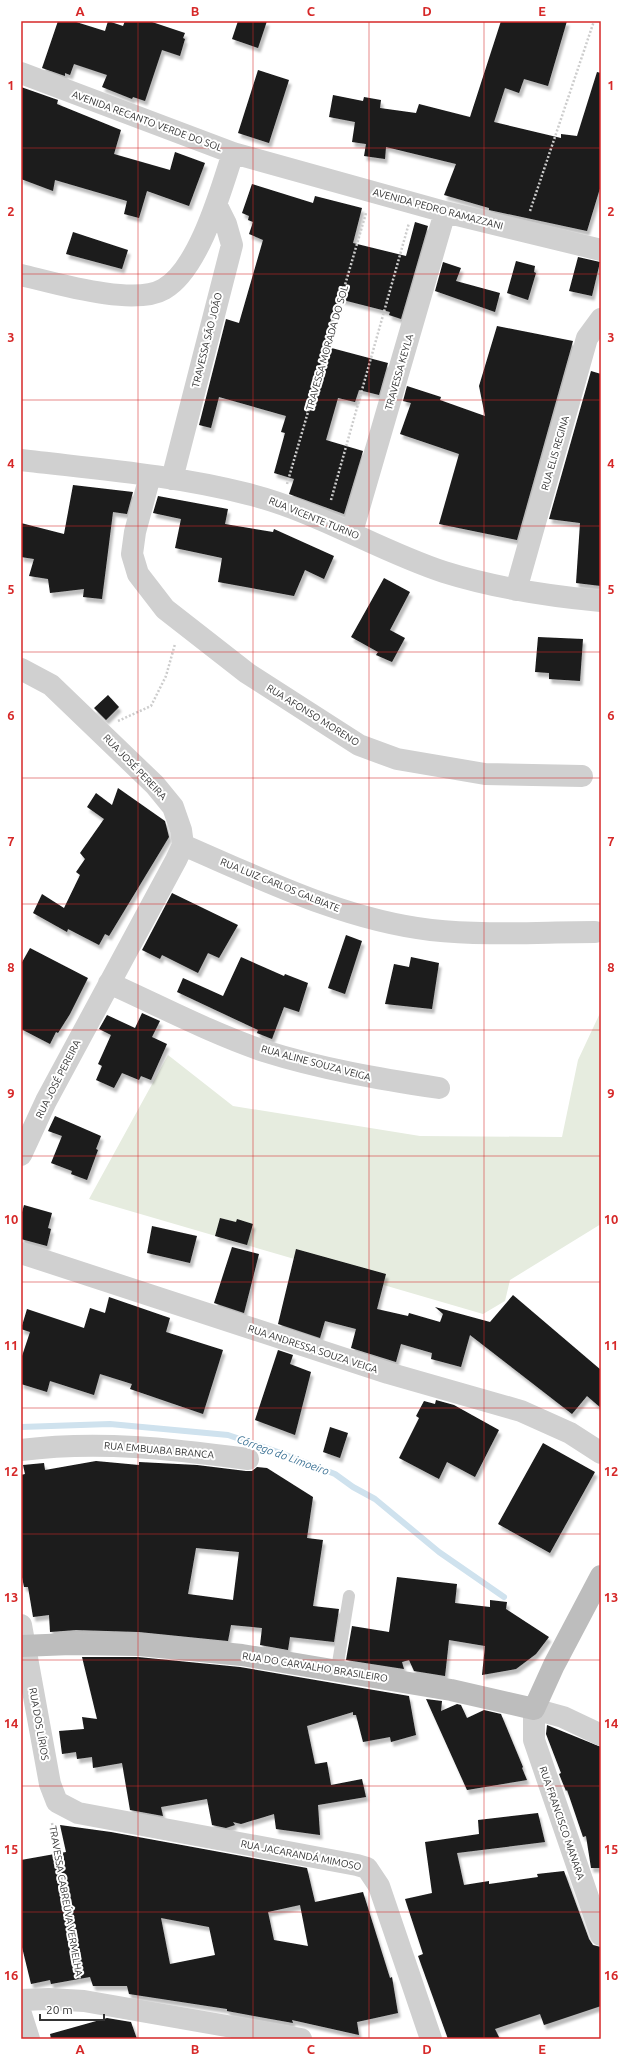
<svg xmlns="http://www.w3.org/2000/svg" width="622" height="2060" viewBox="0 0 622 2060" font-family="Ubuntu,sans-serif">
  <style>
    .green { fill: #e6ecdf }
    .lines { fill: none; stroke-linecap: round; stroke-linejoin: round }
    .stream { stroke: #cfe2ee; stroke-width: 6 }
    .building { fill: #1a1a1a; fill-rule: evenodd; filter: url(#shadow) }
    .path { stroke: #cdcdcd; stroke-width: 2.5; stroke-dasharray: 2 2; stroke-linecap: butt }
    .lane { stroke: #d0d0d0; stroke-width: 12 }
    .street { stroke: #d0d0d0; stroke-width: 22 }
    .secondary { stroke: #bdbdbd; stroke-width: 22 }
    .grid { fill: none; stroke: #d62828; stroke-width: 1; stroke-opacity: 0.55 }
    .labels { text-anchor: middle; dominant-baseline: central; stroke-width: 4; stroke-linejoin: round; paint-order: stroke }
    .street-label { font-size: 10px; fill: #333; stroke: #fff }
    .water-label { font-size: 11px; font-style: italic; fill: #3f7597; stroke: #fff }
    .neatline { fill: none; stroke: #d62828; stroke-width: 1.5 }
    .grid-label { font-size: 13px; text-anchor: middle; font-weight: bold; fill: #d62828 }
  </style>
  <defs>
    <filter id="shadow"><feDropShadow dx="2.5" dy="4.5" stdDeviation="1" flood-color="#0004"/></filter>
  </defs>
  <rect width="100%" height="100%" fill="#fff"/>
  <path class="green" d="M601,1011v213l-91,56 -5,21 -22,13 -394,-115 79,-144 65,51 187,30 142,1 16,-77z"/>
  <g class="lines">
    <path class="stream" d="M21,1427l89,-3 118,11 50,17 57,22 18,13 22,12 64,53 65,45"/>
  </g>
  <path class="building" d="M58,21h15l32,10 3,-10 15,5 2,-5h24l36,12 -2,5 2,1 -5,17 -18,-6 -17,51 -12,-4 -1,2 -30,-12 5,-12 -33,-11 -4,11 -5,-2v3l-23,-8z
    M238,21h29l-9,27 -26,-9z
    M501,21h66l-19,65 -24,-7 -5,14 -14,-5 -11,34 67,16v-4l16,2 20,-64 4,1v112l-14,46 -98,-21v-2l-45,-13 12,-31 -70,-17 -1,12 -21,-3 2,-12 -14,-2 3,-20 -26,-5 4,-22 30,6 1,-4 17,3 -1,8 36,5 3,-9 51,13z
    M258,70l31,10 -20,63 -31,-10z
    M21,87l37,13 -1,4 64,26 -7,24 56,16 5,-18 30,11 -16,43 -42,-15 -8,27 -15,-4 3,-13 -72,-21 -2,11 -32,-12z
    M252,184l61,19 2,-7 47,12 -9,35 53,13 9,-34 13,4 -27,93 -12,-4 1,-3 -51,-13 -3,14 -3,-1 -9,34 64,17 -9,32 -20,-5 -4,12 -17,-4 -12,42 37,11 -19,63 -55,-20 5,-15 -20,-6 11,-40 -4,-1 5,-16 -67,-19 -8,31 -12,-3 27,-106 13,4 24,-83 -14,-6 4,-12 -5,-2 1,-4 -7,-3z
    M73,232l55,18 -6,19 -56,-15z
    M578,257l22,5 -8,34 -23,-5z
    M516,261l19,5 -1,6 2,1 -8,27 -21,-7z
    M443,262l18,6 -5,13 44,12 -5,19 -60,-21z
    M497,326l76,15 -56,199 -78,-16 20,-70 -59,-20 11,-31 -8,-2 4,-15 34,11 -1,3 45,16 -6,-30z
    M591,371l10,3v212l-25,-3 4,-60 -31,-4z
    M73,485l60,7 -6,22 -14,-2 -11,87 -19,-2 1,-8 -34,4 -2,-14 -19,-3 5,-17 -13,-2v-34l43,11z
    M158,496l70,13 -3,15 48,8 1,-3 60,27 -10,23 -19,-9 -11,26 -76,-14 4,-24 -47,-10 6,-29 -28,-6z
    M384,578l26,14 -20,38 15,8 -13,24 -16,-7 2,-3 -27,-15z
    M538,637l45,2 -3,42 -31,-2v-6l-14,-1z
    M108,695l11,12 -13,13 -12,-12z
    M118,788l47,33 4,16 -60,99 -4,-2 -6,11 -31,-16 -1,3 -34,-19 9,-19 22,14 16,-33 -4,-3 9,-13 -5,-6 24,-34 -17,-12 9,-14 16,12z
    M172,893l66,32 -19,33 -11,-5 -10,20 -36,-18 -2,4 -18,-9z
    M346,935l16,6 -17,53 -17,-6z
    M30,948l58,30 -18,36 -12,19 -2,-1 -6,12 -29,-15v-65z
    M241,957l43,19 1,-2 23,9 -9,29 -15,-5 -12,32 -15,-6 1,-3 -81,-38 6,-14 40,18z
    M411,957l28,6 -7,46 -47,-5 9,-40 15,3z
    M142,1013l18,8 -8,16 15,7 -16,36 -10,-4 -2,4 -17,-7 -8,15 -18,-8 6,-14 -4,-2 13,-29 -12,-6 8,-14 28,13z
    M55,1116l46,20 -5,13 -2,-1 4,2 -11,30 -16,-6 1,-3 -21,-8 11,-27 -14,-5z
    M24,1205l28,8 -4,15 3,1 -4,17 -26,-7v-23z
    M220,1218l16,4 1,-3 16,5 -6,21 -32,-9z
    M152,1226l45,10 -7,27 -43,-10z
    M232,1247l27,7 -15,59 -30,-10z
    M296,1249l90,25 -9,35 31,7 1,-3 31,9 3,-8 -8,-7 55,15 23,-27 88,75v38l-14,-12 -15,18 -102,-79 -9,32 -30,-8 1,-6 -31,-9 -5,18 -45,-14 5,-19 -31,-8 -5,17 -42,-14z
    M109,1297l61,21 -4,14 57,18 -20,64 -73,-25 2,-5 -32,-10 -6,21 -44,-14 -3,11 -26,-8v-25l9,-27 -9,-3 6,-20 57,19 6,-20 15,5z
    M278,1350l15,5 -3,9 21,8 -16,63 -40,-15z
    M436,1400l18,5 45,25 -24,47 -28,-15 -8,17 -40,-21 20,-40 -3,-2 8,-15 11,3z
    M330,1427l18,6 -8,25 -17,-6z
    M543,1443l52,29 -45,81 -52,-29z
    M96,1461l43,4v-3l58,3 49,6h6l5,-4 10,1 46,29 -6,41 16,2 -10,66 26,3 -5,33 -44,-5 -2,13 -28,-5 2,-17 -31,-3 -3,16 -89,-9 -63,-2 -26,2 -1,-17 -16,2 -5,-30h-4l-3,-15v-97l4,-1 -2,-9 21,-2 1,7zM196,1548l43,4 -6,48 -45,-6z
    M397,1577l60,7 -2,19 35,4v-7l17,2 -1,7 43,28 -13,17 -20,15 -34,6 3,-29 -36,-6 -4,36 -31,-5 -5,-11 -7,2 2,7 -58,-9 6,-34 37,6z
    M82,1657h56l102,10 169,29 7,39 -25,7 -1,-5 -27,5 -7,-27h-3v-3l-46,14 8,38 12,-2 4,23 31,-6 4,18 -48,8 2,30 -44,-6 -2,-15 -33,10 -8,-2 2,3 -9,3 -14,-3 -5,-26 -46,8 2,9 -33,-6 -8,-47 -29,5 -1,-11 -15,2 -1,-7 -14,2 -3,-23 25,-2 -2,-12 15,2z
    M426,1699l16,2 -1,10 16,-7 4,1 6,13 17,-8 17,4 22,53 -1,1 5,12 -60,10z
    M547,1725l54,22v121h-10l-5,-32 -3,1 -16,-47 -1,1 -7,-17 2,-1 -15,-39z
    M538,1813l7,29 -88,11 7,32 25,-4v3l49,-7 -1,-3 27,-3 25,68 4,6 8,2v59l-57,19 -4,-11 -45,15 5,10h-52l-30,-83 5,-2 -18,-55 27,-6 -7,-51 54,-8 -1,-14z
    M60,1825l51,7 196,36 8,34 48,-10 27,86 2,-1 6,36 -41,9 2,13 -67,-15 1,3 -66,-12v-2l-98,-15 -2,-8h-34l-3,-9 -39,7 -1,-4 -19,4 -10,-41v-83l45,-8zM300,1905l8,41 -34,-6 -6,-28zM161,1918l48,9 6,28 -45,9z
    M107,2018l24,4 6,17h-86l-1,-5z"/>
  <g class="lines">
    <path class="path" d="M530,211l64,-190
      M287,484l79,-271
      M331,500l78,-277
      M118,721l33,-15 15,-30 9,-32
      M52,1823l28,156"/>
    <path class="lane" d="M337,1669l12,-73"/>
    <path class="street" d="M21,73l212,80 212,59 156,38
      M21,275c34,8 113,32 143,14 35,-20 57,-99 69,-136
      M21,460c75,9 153,15 227,34 69,17 129,56 196,78 51,16 103,24 157,29
      M150,476l-15,56 -3,22 6,20 27,35 82,64 112,72 38,14 88,15 97,2
      M172,479l60,-234 -6,-21 -10,-20
      M352,532l93,-320
      M516,590l71,-252 14,-19
      M21,669l30,16 104,100 18,22 8,23 2,15 -7,15 -130,241 -25,54
      M183,845c79,34 161,75 248,85 54,6 110,2 164,2
      M109,983c51,23 102,50 155,68 57,18 116,28 175,37
      M21,1253l367,120 133,38 49,22 31,20
      M21,1450c79,-10 150,-1 227,9
      M21,1625l29,159 7,18 21,11 279,52 10,3 12,18 52,153
      M601,1735l-38,-18 -29,-8v31l67,195
      M21,2000l28,-1 35,2 217,38
      M21,2014l8,25"/>
    <path class="secondary" d="M21,1646l50,-2 68,1 103,10 209,35 83,19 20,-44 47,-89"/>
  </g>
  <path class="grid" d="M138,21v2018M253,21v2018M369,21v2018M484,21v2018M21,148h580M21,274h580M21,400h580M21,526h580M21,652h580M21,778h580M21,904h580M21,1030h580M21,1156h580M21,1282h580M21,1408h580M21,1534h580M21,1660h580M21,1786h580M21,1912h580"/>
  <g class="labels">
    <g class="street-label">
      <text transform="translate(147 121) rotate(20)">AVENIDA RECANTO VERDE DO SOL</text>
      <text transform="translate(438 209) rotate(15)">AVENIDA PEDRO RAMAZZANI</text>
      <text transform="translate(207 340) rotate(-76)">TRAVESSA SÃO JOÃO</text>
      <text transform="translate(327 348) rotate(-74)">TRAVESSA MORADA DO SOL</text>
      <text transform="translate(399 372) rotate(-74)">TRAVESSA KEYLA</text>
      <text transform="translate(555 453) rotate(-74)">RUA ELIS REGINA</text>
      <text transform="translate(314 518) rotate(22)">RUA VICENTE TURNO</text>
      <text transform="translate(313 715) rotate(32)">RUA AFONSO MORENO</text>
      <text transform="translate(135 767) rotate(46)">RUA JOSÉ PEREIRA</text>
      <text transform="translate(280 885) rotate(22)">RUA LUIZ CARLOS GALBIATE</text>
      <text transform="translate(316 1063) rotate(15)">RUA ALINE SOUZA VEIGA</text>
      <text transform="translate(58 1079) rotate(-63)">RUA JOSÉ PEREIRA</text>
      <text transform="translate(313 1349) rotate(18)">RUA ANDRESSA SOUZA VEIGA</text>
      <text transform="translate(159 1450) rotate(5)">RUA EMBUABA BRANCA</text>
      <text transform="translate(315 1667) rotate(9)">RUA DO CARVALHO BRASILEIRO</text>
      <text transform="translate(39 1724) rotate(80)">RUA DOS LÍRIOS</text>
      <text transform="translate(562 1823) rotate(71)">RUA FRANCISCO MANARA</text>
      <text transform="translate(301 1855) rotate(11)">RUA JACARANDÁ MIMOSO</text>
      <text transform="translate(66 1901) rotate(80)">TRAVESSA CABREÚVA VERMELHA</text>
    </g>
    <g class="water-label">
      <text transform="translate(283 1455) rotate(20)">Córrego do Limoeiro</text>
    </g>
  </g>
  <rect width="622" height="2060" fill="none" stroke="#ffffff" stroke-width="44"/>
  <path d="M40 2014v6h64v-6" fill="none" stroke="#333333" stroke-width="2"/>
  <text x="46" y="2014" font-size="12" fill="#333333" stroke="#ffffff" stroke-width="3" paint-order="stroke">20 m</text>
  <rect x="22" y="22" width="578" height="2016" class="neatline"/>
  <g class="grid-label">
    <text x="80" y="16">A</text>
    <text x="195" y="16">B</text>
    <text x="311" y="16">C</text>
    <text x="427" y="16">D</text>
    <text x="542" y="16">E</text>
    <text x="11" y="90">1</text>
    <text x="611" y="90">1</text>
    <text x="11" y="216">2</text>
    <text x="611" y="216">2</text>
    <text x="11" y="342">3</text>
    <text x="611" y="342">3</text>
    <text x="11" y="468">4</text>
    <text x="611" y="468">4</text>
    <text x="11" y="594">5</text>
    <text x="611" y="594">5</text>
    <text x="11" y="720">6</text>
    <text x="611" y="720">6</text>
    <text x="11" y="846">7</text>
    <text x="611" y="846">7</text>
    <text x="11" y="972">8</text>
    <text x="611" y="972">8</text>
    <text x="11" y="1098">9</text>
    <text x="611" y="1098">9</text>
    <text x="11" y="1224">10</text>
    <text x="611" y="1224">10</text>
    <text x="11" y="1350">11</text>
    <text x="611" y="1350">11</text>
    <text x="11" y="1476">12</text>
    <text x="611" y="1476">12</text>
    <text x="11" y="1602">13</text>
    <text x="611" y="1602">13</text>
    <text x="11" y="1728">14</text>
    <text x="611" y="1728">14</text>
    <text x="11" y="1854">15</text>
    <text x="611" y="1854">15</text>
    <text x="11" y="1980">16</text>
    <text x="611" y="1980">16</text>
    <text x="80" y="2054">A</text>
    <text x="195" y="2054">B</text>
    <text x="311" y="2054">C</text>
    <text x="427" y="2054">D</text>
    <text x="542" y="2054">E</text>
  </g>
</svg>
